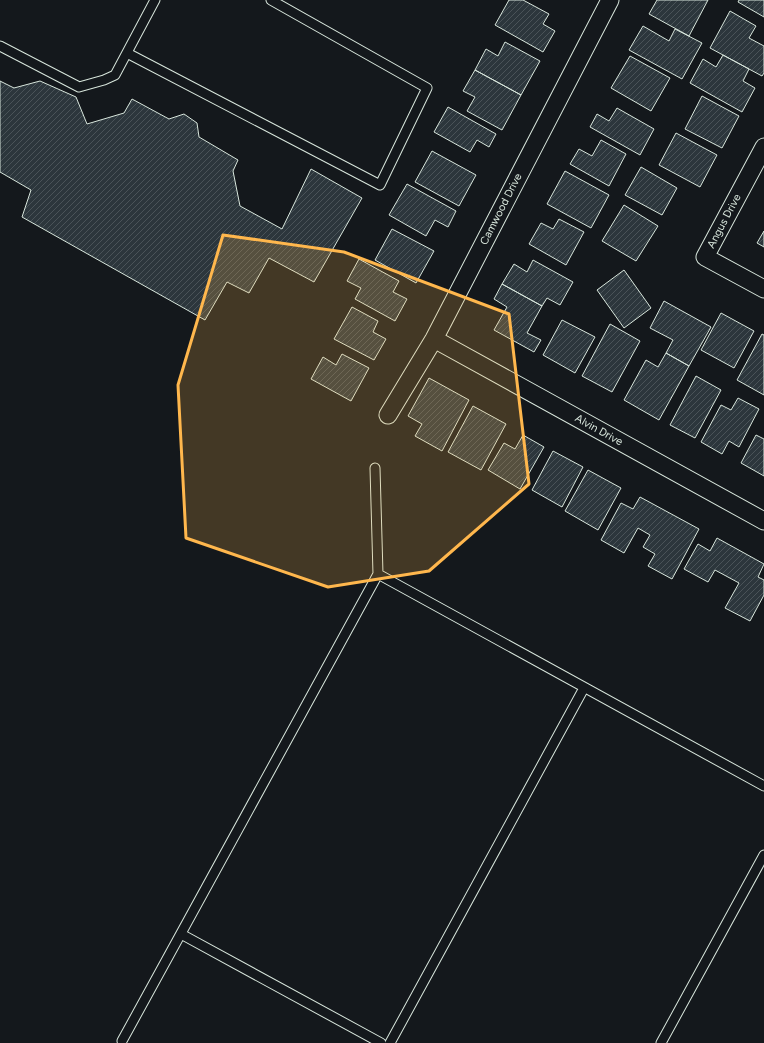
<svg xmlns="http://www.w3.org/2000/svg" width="764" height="1043" viewBox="0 0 764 1043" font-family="Figtree,sans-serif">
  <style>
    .building { fill: url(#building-hatch); stroke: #d8e6dc }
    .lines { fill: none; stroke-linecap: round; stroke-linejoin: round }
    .lane-casing { stroke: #d8e6dc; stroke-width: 11 }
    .street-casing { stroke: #d8e6dc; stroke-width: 19 }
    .lane { stroke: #14181c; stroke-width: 9 }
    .street { stroke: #14181c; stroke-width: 17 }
    .marked { fill: #ffb74d; fill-opacity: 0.2; stroke: #ffb74d; stroke-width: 3; stroke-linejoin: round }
    .labels { text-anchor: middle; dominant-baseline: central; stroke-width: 3; stroke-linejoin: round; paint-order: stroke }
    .street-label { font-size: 11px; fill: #d8e6dc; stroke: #14181c }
  </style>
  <defs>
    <pattern id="building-hatch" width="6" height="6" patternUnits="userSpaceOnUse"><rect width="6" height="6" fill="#2c363c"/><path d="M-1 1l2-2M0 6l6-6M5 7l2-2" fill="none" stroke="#4a5358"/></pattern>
  </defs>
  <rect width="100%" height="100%" fill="#14181c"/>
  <path class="building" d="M509,0h14l26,14 -6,10 12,7 -12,21 -48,-27z
    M657,0h51l-19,36 -40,-22z
    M739,0h25v17l-26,-15z
    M730,11l26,15 -7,12 15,8v27l-2,3 -52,-28z
    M643,26l26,15 6,-12 27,14 -20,36 -53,-29z
    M505,42l35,19 -19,34 -46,-25 11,-21 12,7z
    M723,55l26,14 -6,12 12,7 -13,24 -52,-29 13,-24 13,8z
    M630,56l40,22 -19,33 -40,-23z
    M475,70l46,25 -19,35 -35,-19 8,-14 -12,-6z
    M0,81l14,7 26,-7 36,16 11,27 37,-11 8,-14 37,20 15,-5 13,9 2,14 39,23 -5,11 7,35 42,23 29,-60 51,29 -48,84 -45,-24 -20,35 -22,-11 -22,38 -183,-103 9,-27 -31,-18z
    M702,96l37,20 -17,32 -37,-19z
    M448,107l48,27 -7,13 -12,-7 -7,12 -36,-20z
    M617,108l37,21 -14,26 -50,-28 7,-13 12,7z
    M676,133l41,22 -17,32 -41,-22z
    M601,140l25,14 -17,32 -39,-22 9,-15 13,7z
    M432,151l44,24 -17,31 -44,-24z
    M641,167l36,21 -15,27 -37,-20z
    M565,171l44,24 -18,33 -44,-24z
    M407,184l49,27 -8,16 -13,-7 -9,16 -37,-21z
    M624,205l34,21 -22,35 -34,-20z
    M559,219l25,13 -18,33 -37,-21 12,-21 12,6z
    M392,229l42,22 -18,32 -41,-23z
    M764,231v16l-7,-4z
    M359,259l40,22 -6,11 14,7 -12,22 -40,-22 6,-11 -14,-7z
    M533,260l40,22 -13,23 -13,-7 -5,8 -40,-22 12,-20 13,8z
    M624,270l27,38 -27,20 -27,-38z
    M502,284l40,22 -15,27 14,7 -7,12 -40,-22 13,-23 -13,-8z
    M664,301l47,26 -22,39 -23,-13 7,-13 -23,-12z
    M352,307l26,14 -5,11 13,7 -12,21 -40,-21z
    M721,313l33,18 -20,37 -33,-18z
    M562,320l33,17 -20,36 -32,-18z
    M610,324l30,17 -28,51 -30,-16z
    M762,334l2,1v60l-27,-15z
    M666,353l23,13 -30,54 -35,-20 22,-40 12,7z
    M342,354l27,14 -18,33 -40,-22 12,-22 13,8z
    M696,376l25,14 -26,48 -25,-13z
    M429,378l40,22 -27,51 -27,-15 7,-12 -14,-8z
    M738,398l21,11 -20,38 -10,-6 -7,13 -21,-12 20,-37 10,5z
    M473,406l33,18 -25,46 -33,-18z
    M523,435l21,12 -24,42 -32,-19 16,-27 11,6z
    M756,435l8,4v37l-23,-13z
    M553,451l30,16 -21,40 -30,-17z
    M588,470l33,18 -23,42 -33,-19z
    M640,497l59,32 -27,50 -24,-13 7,-12 -12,-7 7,-12 -12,-7 -14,25 -23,-13 20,-37 12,6z
    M717,538l47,26 -6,13 6,3v15l-14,26 -25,-13 14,-25 -24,-13 -7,12 -24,-13 14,-25 12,7z"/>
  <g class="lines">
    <g class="lane-casing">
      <path id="lane" d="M0,46l79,41 25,-7 11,-5 40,-75
        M127,53l253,132 47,-97 -156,-88
        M378,574l386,212
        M181,934l200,109
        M122,1041l256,-467 -3,-106
        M390,1043l194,-355
        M661,1043l103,-188"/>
    </g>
    <g class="street-casing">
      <path id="street" d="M764,147l-59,110 59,32
        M434,339l330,182
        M388,415l46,-76 176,-339"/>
    </g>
    <use href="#lane" class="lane"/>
    <use href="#street" class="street"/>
  </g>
  <path class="marked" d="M223,235l121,17 165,62 20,170 -100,87 -101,16 -142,-49 -8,-153z"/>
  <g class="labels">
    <g class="street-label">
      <text transform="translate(501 209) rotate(-63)">Camwood Drive</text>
      <text transform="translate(724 221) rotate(-62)">Angus Drive</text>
      <text transform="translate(599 430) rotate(29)">Alvin Drive</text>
    </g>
  </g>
</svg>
